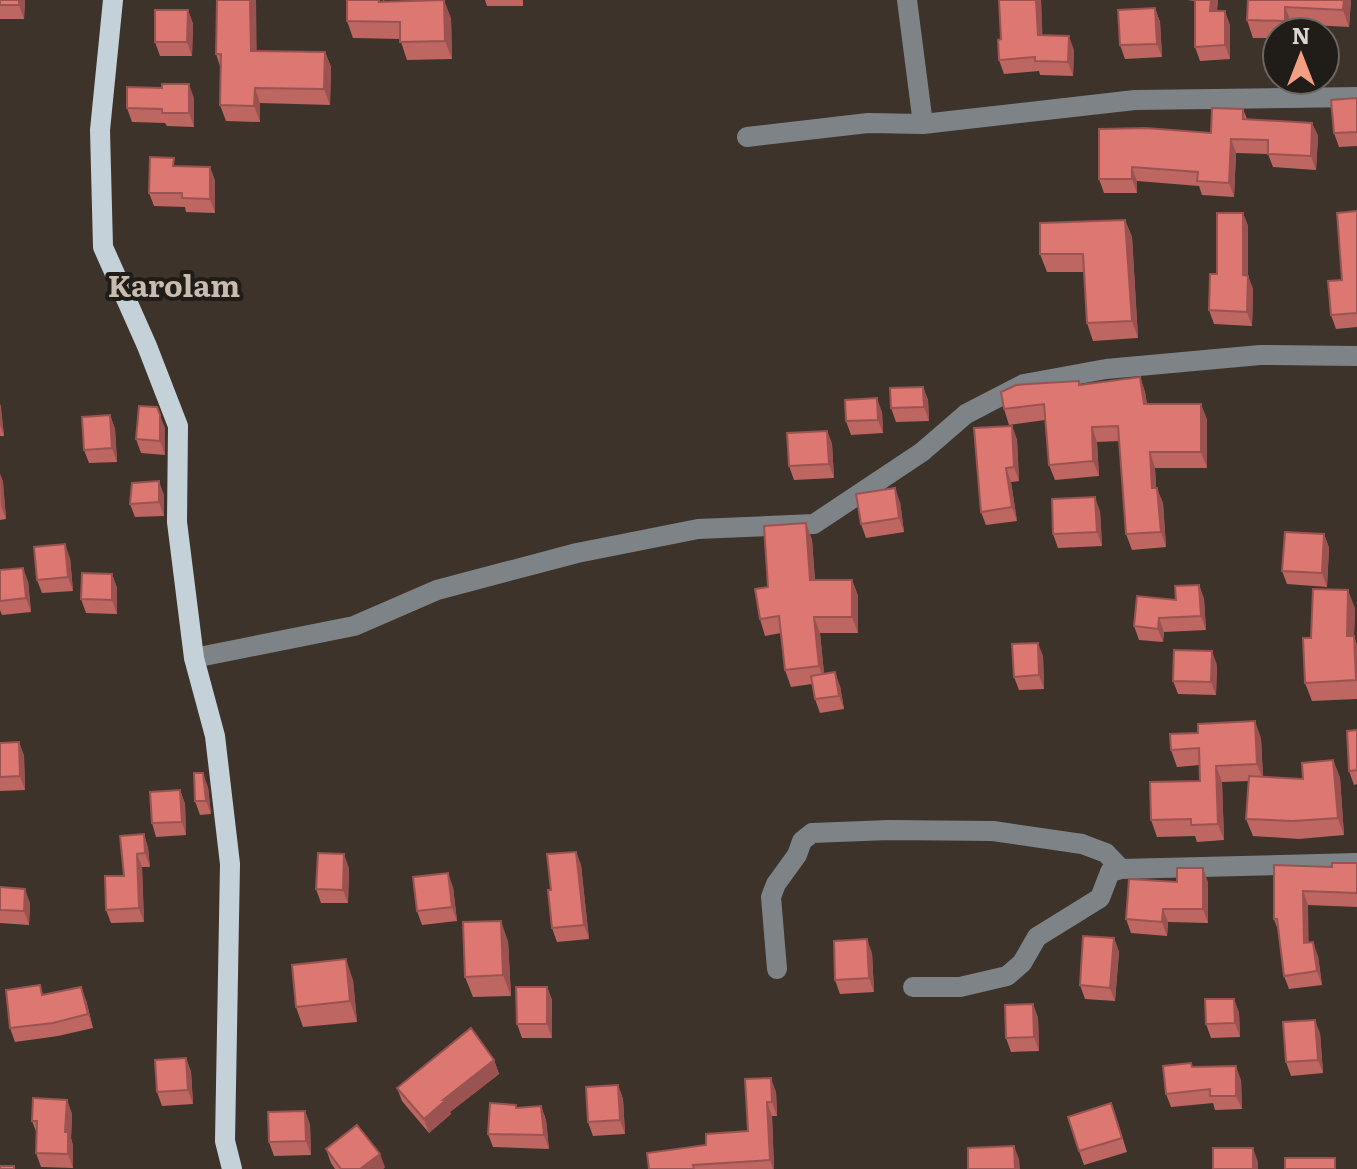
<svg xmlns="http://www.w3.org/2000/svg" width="1357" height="1169" viewBox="0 0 1357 1169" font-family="Literata,serif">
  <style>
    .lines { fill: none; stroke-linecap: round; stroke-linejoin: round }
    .minor { stroke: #7d8387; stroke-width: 20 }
    .major { stroke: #c4d1d9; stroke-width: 20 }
    .wall { fill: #bd6662 }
    .shaded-wall { fill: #9a5350 }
    .building { fill: #dc7772; stroke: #9a5350; stroke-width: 2 }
    .labels { text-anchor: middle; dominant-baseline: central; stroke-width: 8; stroke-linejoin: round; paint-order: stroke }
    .quarter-label { font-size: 30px; font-weight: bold; fill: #c8bcb0; stroke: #201c17 }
  </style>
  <rect width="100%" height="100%" fill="#3d332a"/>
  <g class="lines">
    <path class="minor" d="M907,0l16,124
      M747,137l121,-14 55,1 212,-24 222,-3
      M194,658l160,-32 83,-36 140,-37 121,-24 116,-5 108,-72 44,-38 58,-30 82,-15 154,-14 97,1
      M777,969l-6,-72 5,-13 21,-29 5,-14 10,-8 77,-3 104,1 89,13 24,9 15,16
      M913,987h47l47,-11 15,-13 15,-26 63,-39 10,-26 11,-3 236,-6"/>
    <path class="major" d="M113,0l-13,130 3,117 44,99 31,80 -1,96 17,136 21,78 15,128 -5,277 7,28"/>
  </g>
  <path class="wall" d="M0,0h25l-1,19h-24z
    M384,0l1,2 66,16 1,41 -45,1 -7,-21 -47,-1 -6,-17z
    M485,0h38v6h-36z
    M999,0h42l1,35 32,15 -1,26 -33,-1 -1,-4 -35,3 -5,-14 2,-21z
    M1187,0h31l-1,11 13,14v34l-30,2 -5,-14v-46z
    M1248,0h103l-2,27 -57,-3 -1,8h-14v6h-24l-6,-18z
    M1155,8l5,14 2,35 -37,2 -5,-14z
    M188,10l5,14 -1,32h-32l-5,-14z
    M257,51l68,1 6,15 -1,38 -70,-2v19l-34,-1 -6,-16v-39l-4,-12z
    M194,98v29l-27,-1 -2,-3 -33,-1 -5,-14z
    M1357,98v48l-18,1 -5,-14z
    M1243,109l4,10 65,4 6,13 -2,34 -43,-3 -5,-13 -32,-1 -2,44 -32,-2 -3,-9 -62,-5v12h-33l-5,-14 112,-46z
    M177,166l33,1 5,14v32l-29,-1 -1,-5 -31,-1 -5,-13z
    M1357,211v116l-21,2 -5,-14 11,-35z
    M1243,213l5,13v50l5,13 -1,37 -38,-2 -5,-14 8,-36z
    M1125,220l7,17 6,101 -45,3 -6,-18 -3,-51h-37l-7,-18z
    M1140,377l5,15 2,12 60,15v49h-52l1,20 7,15 3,44 -34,3 -6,-16 -7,-93 -22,1 2,34 -44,4 -6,-15 -4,-45 -36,5 -5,-16 76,-24z
    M923,387l5,13 1,21 -33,1 -5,-14z
    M0,404l4,32h-4z
    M882,412l1,21 -32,2 -5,-14z
    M110,415l5,14 2,33 -28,1 -5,-13z
    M1012,426l5,14 2,41 -8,1 6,39 -31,4 -5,-13z
    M165,428v27l-24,-2 -5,-14z
    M827,431l5,13 2,34 -40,2 -5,-14z
    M0,474l3,8 3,37 -6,1z
    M164,495v21l-29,1 -5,-13z
    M900,502l4,30 -38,6 -5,-14z
    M1100,511l2,35 -44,2 -5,-14z
    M806,523l6,17 3,40h37l6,16v37h-38l4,41 16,12 4,23 -24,4 -5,-14 -3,-15 -21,3 -6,-17 -4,-37 -16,3 -5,-17 8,-32z
    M1324,534l5,14 -2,39 -40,-3 -5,-13z
    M70,558l3,33 -31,2 -5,-13z
    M0,570l28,11 3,31 -29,3 -2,-5z
    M112,574l5,14v26l-31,-1 -5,-14z
    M1199,585l5,14 2,31 -42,2 -1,10 -24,-2 -5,-14z
    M1355,608l-1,28 3,9v54l-45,2 -7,-18 6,-45z
    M1043,656l1,33 -25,1 -5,-13z
    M1217,665l-1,30 -38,-1 -5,-13z
    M1357,730v54l-3,1 -5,-14z
    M1261,738l2,39 40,2 30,-19 7,18 4,57 -45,4 -46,-3 -7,-17 3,-38 -27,1 2,58 -27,2 -2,-6 -38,1 -6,-17 49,-39v-16l-23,2 -6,-17z
    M19,742l5,14 1,34 -25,1v-48z
    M208,787l3,27 -11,1 -5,-14z
    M180,790l5,14 1,31 -30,2 -4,-14z
    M144,834l4,14 2,19h-8l2,55 -33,1 -5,-13z
    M576,852l5,13 8,74 -32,3 -5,-14 -1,-38z
    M1357,863v44l-49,-2v38l10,13 4,29 -33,4 -5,-13 -5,-43 -5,-14v-54l58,2z
    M349,868l-1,35h-27l-5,-14z
    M1208,882v41l-40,-1 -1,14 -36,-3 -5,-14z
    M0,887l30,16 -1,22 -29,-2z
    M453,887l4,34 -35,4 -5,-14z
    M1114,938l5,14 -4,49 -30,-2 -5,-14z
    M508,941l3,55 -38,1 -8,-20z
    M872,953l2,39 -34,2 -5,-14z
    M353,980l4,42 -54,5 -7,-20z
    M547,987l5,13v38h-30l-5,-14z
    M44,995l42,5 7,28 -35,8 -43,6 -5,-14z
    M1234,999l5,14 1,24 -29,1 -5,-14z
    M1033,1004l5,14 1,33 -28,1 -5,-14z
    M1320,1033l3,40 -32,3 -5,-14z
    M186,1058l5,14 2,32 -31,2 -5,-14z
    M494,1060l5,14 -49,38 1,2 -22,19 -27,-32 -5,-13z
    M1193,1067l48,13 1,29 -27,1 -2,-7 -42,4 -5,-13z
    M745,1079l31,13 1,24h-5l2,53h-125l57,-24 42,-14z
    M618,1085l5,14 2,35 -32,2 -5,-14z
    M67,1100l5,14 -1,24 2,8v22l-32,-1 -5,-14 1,-19 -5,-13z
    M516,1105l1,3 24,-2 5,14 3,29 -56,-2 -5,-13z
    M305,1111l5,14 1,30 -37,1 -5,-14z
    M1116,1117l11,35 -43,13 -5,-14z
    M326,1149l59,18 -2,2h-48l-4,-6z"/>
  <path class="shaded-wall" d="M19,0h6l-1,19 -5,-14z
    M250,0h6l1,66 -6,-15z
    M444,0l7,18 1,41 -7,-18z
    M1036,0h5l2,49 -5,-14z
    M1211,0h7l-3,25 -5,-14z
    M1344,0h7l-2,27 -6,-17z
    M1285,7l7,17 -1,8h-2l-4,-11z
    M1155,8l5,14 2,35 -5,-13z
    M188,10l5,14 -1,32 -5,-14z
    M1225,11l5,14v34l-5,-14z
    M1069,36l5,14 -1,26 -5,-14z
    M325,52l6,15 -1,38 -6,-16z
    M189,84l5,14v29l-5,-14z
    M255,88l5,15v19l-6,-16z
    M1312,123l6,13 -2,34 -5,-14z
    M1231,139l5,14 -2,44 -5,-14z
    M210,167l5,14v32l-5,-14z
    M1132,167l5,14v12l-5,-14z
    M1243,213l5,13v52v-2l5,13 -1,37 -5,-14 -4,-37z
    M1125,220l7,17 6,101 -6,-17z
    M1140,377l5,15 4,27 -5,-15z
    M923,387l5,13 1,21 -5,-14z
    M877,398l5,14 1,21 -5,-13z
    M0,404l1,2 3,30 -4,-11z
    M1201,404l6,15v49l-6,-16z
    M110,415l5,14 2,33 -5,-14z
    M160,415l5,13v27l-5,-14z
    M1012,426l5,14 2,41 -5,-14z
    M1092,427l5,15 2,34 -6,-15z
    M827,431l5,13 2,34 -5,-14z
    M1150,452l5,16 2,35 -5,-15z
    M1006,468l5,14 6,39 -5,-14z
    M0,474l3,8 3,37 -5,-13z
    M159,481l5,14v21l-5,-14z
    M895,488l5,14 4,30 -5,-14z
    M1157,488l6,15 3,44 -5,-15z
    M1095,497l5,14 2,35 -5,-14z
    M806,523l6,17 4,56 -6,-16z
    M1324,534l5,14 -2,39 -5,-14z
    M65,544l5,14 3,33 -5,-14z
    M23,568l5,13 3,31 -5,-14z
    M112,574l5,14v26l-5,-14z
    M852,580l6,16v37l-6,-16z
    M1199,585l5,14 2,31 -5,-14z
    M1348,590l7,18 -1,28 3,9v37l-10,-46z
    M814,617l6,16 5,50 -6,-17z
    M1159,618l5,14 -1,10 -5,-13z
    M1038,643l5,13 1,33 -5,-14z
    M1212,651l5,14 -1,30 -5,-13z
    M835,672l5,14 4,23 -5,-13z
    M1255,721l6,17 2,42 -6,-16z
    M19,742l5,14 1,34 -5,-14z
    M1333,760l7,18 4,57 -6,-17z
    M1216,766l6,16 2,58 -6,-16z
    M203,773l5,14 3,27 -5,-13z
    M180,790l5,14 1,31 -4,-13z
    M144,834l4,14 2,19 -5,-14z
    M576,852l5,13 8,74 -5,-14z
    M137,854l5,13 2,55 -5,-14z
    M344,854l5,14 -1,35 -5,-13z
    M1203,868l5,14v41l-5,-14z
    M448,873l5,14 4,34 -5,-14z
    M25,889l5,14 -1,22 -5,-14z
    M1303,891l5,14 1,52 -5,-14z
    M1163,909l5,13 -1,14 -5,-14z
    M501,921l7,20 3,55 -8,-21z
    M1114,938l5,14 -4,49 -5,-13z
    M867,939l5,14 2,39 -5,-14z
    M1313,942l5,14 4,29 -5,-14z
    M346,959l7,21 4,42 -7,-21z
    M81,987l5,13 7,28 -5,-14z
    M547,987l5,13v38l-5,-14z
    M1234,999l5,14 1,24 -5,-14z
    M1033,1004l5,14 1,33 -5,-14z
    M1315,1020l5,13 3,40 -5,-13z
    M186,1058l5,14 2,32 -5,-14z
    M494,1060l5,14 -49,38 1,2 -22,19 -5,-14 19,-19z
    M1236,1066l5,14 1,29 -6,-13z
    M771,1078l5,14 1,24 -5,-14z
    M618,1085l5,14 2,35 -5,-14z
    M67,1100l5,14 -1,24 2,8v22l-5,-14 -3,-22z
    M767,1102l5,14 2,53h-1l-3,-9z
    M541,1106l5,14 3,29 -5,-14z
    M305,1111l5,14 1,30 -5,-14z
    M1014,1146l5,13 1,10h-5z
    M1253,1148l5,14v7h-5z
    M380,1154l5,13 -2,2h-23z"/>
  <path class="building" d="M0,0h19v5h-19z
    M217,0h33l1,51 74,1 -1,37 -69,-1 -1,18 -34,-1 1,-51h-5z
    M347,0h32v2l65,-2 1,41 -45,1v-20l-53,-1z
    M999,0h37l2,35 31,1 -1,26 -33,-1v-4l-36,3 -1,-20 3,-1z
    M1195,0h16l-1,11h15v34l-30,2z
    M1248,0h96l-1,10 -58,-3v14l-38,-1z
    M1155,8l2,36 -37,1 -2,-35z
    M155,10h33l-1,32h-32z
    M162,84h27v29h-27v-4l-35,-1v-21l35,1z
    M1357,98v34l-23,1 -3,-33z
    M1212,108l31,1v10l69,4 -1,33 -43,-2v-14l-37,-1 -2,44 -32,-2 1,-9 -66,-5v12h-33v-50l47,-1 65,5z
    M150,157l24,1 -1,8 37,1v32l-28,-1v-5h-33z
    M1357,211v102l-26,2 -3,-34 14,-1 -5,-67z
    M1217,213h26v62l5,1 -1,36 -38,-2 1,-36h7z
    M1125,220l7,101 -45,2 -4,-69h-43v-31z
    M1140,377l4,27h57v48h-51l2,36h5l4,44 -35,2 -8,-108 -26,1 1,34 -44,4 -5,-61 -40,5 -3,-17 15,-7 12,-1 51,-3v4z
    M923,387l1,20 -33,1 -1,-20z
    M877,398l1,22 -32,1 -1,-21z
    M139,406l18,1 3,8v26l-24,-2z
    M110,415l2,33 -28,2 -2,-33z
    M1012,426l2,41 -8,1 6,39 -31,5 -7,-84z
    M827,431l2,33 -40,2 -2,-33z
    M159,481v21l-29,2 2,-21z
    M895,488l4,30 -38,6 -5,-30z
    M1095,497l2,35 -44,2 -1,-35z
    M806,523l4,57h42v37h-38l5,49 -34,4 -6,-54 -19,3 -5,-30 13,-2 -4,-61z
    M1285,532l39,2 -2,39 -40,-2z
    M65,544l3,33 -31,3 -3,-33z
    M23,568l3,30 -26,3v-31z
    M82,573l30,1v26l-31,-1z
    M1199,585l2,31 -42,2 -1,11 -24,-3 3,-30 39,4 -1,-14z
    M1313,589l35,1 -1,46h7l2,44 -51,3 -2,-45h8z
    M1038,643l1,32 -25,2 -2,-33z
    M1174,650l38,1 -1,31 -38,-1z
    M835,672l4,24 -24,3 -4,-23z
    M1255,721l2,43 -41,2 2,58 -27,1v-6l-40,1 -1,-38 50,-1 -1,-33 -28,2 -1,-16 28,-1v-9z
    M1357,730v40l-8,1 -2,-40z
    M19,742l1,34 -20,1v-34z
    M1333,760l5,58 -45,3 -47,-2 3,-43 54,3 -1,-16z
    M194,773h9l3,28h-11z
    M180,790l2,32 -30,1 -2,-31z
    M144,834l1,19 -8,1 2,54 -33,2 -1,-34h19l-4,-40z
    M576,852l8,73 -32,3 -4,-38h3l-4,-36z
    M318,853l26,1 -1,36 -27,-1z
    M1332,863h25v30l-54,-2 1,52 9,-1 4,29 -33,5 -7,-57h-3v-54l58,2z
    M1177,868h26v41h-40l-1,13 -36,-3 3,-40 48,3z
    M448,873l4,34 -35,4 -4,-34z
    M0,887l25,2 -1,22 -24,-1z
    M501,921l2,54 -38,2 -2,-55z
    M1083,936l31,2 -4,50 -30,-3z
    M867,939l2,39 -34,2 -1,-39z
    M346,959l4,42 -54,6 -4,-42z
    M40,985l2,10 39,-8 7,27 -35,9 -43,5 -4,-38z
    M516,987h31v37h-30z
    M1205,999h29l1,24 -29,1z
    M1033,1004l1,33 -28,1 -1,-33z
    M1315,1020l3,40 -32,2 -3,-40z
    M471,1028l23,32 -51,40h3l-22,19 -27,-31z
    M186,1058l2,32 -31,2 -2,-32z
    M1191,1063l1,4 44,-1v30h-26v-7l-44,5 -3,-28z
    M771,1078l1,24h-5l3,58 -77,5 1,4h-45l-2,-16 59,-8v-11l42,-3 -3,-52z
    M618,1085l2,35 -32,2 -2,-35z
    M33,1098l34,2 -2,32h3v22l-32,-1 1,-32h-5z
    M490,1103l26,2v3l25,-2 3,29 -56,-1z
    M1111,1103l11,35 -43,13 -11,-34z
    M305,1111l1,30 -37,1 -1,-30z
    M357,1125l23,29 -20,15h-19l-15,-20z
    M1014,1146l1,23h-47v-21z
    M1213,1148h40v21h-40z
    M1285,1158h50v11h-50z
    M0,1166h14v3h-14z"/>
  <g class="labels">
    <g class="quarter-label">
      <text x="174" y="284">Karolam</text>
    </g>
  </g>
  <g transform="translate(1301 56)"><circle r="38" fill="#201c17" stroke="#6b6661" stroke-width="2"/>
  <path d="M0-6L14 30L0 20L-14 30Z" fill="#f39f82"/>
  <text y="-12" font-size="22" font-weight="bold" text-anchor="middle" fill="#dbd5cf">N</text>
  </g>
</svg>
